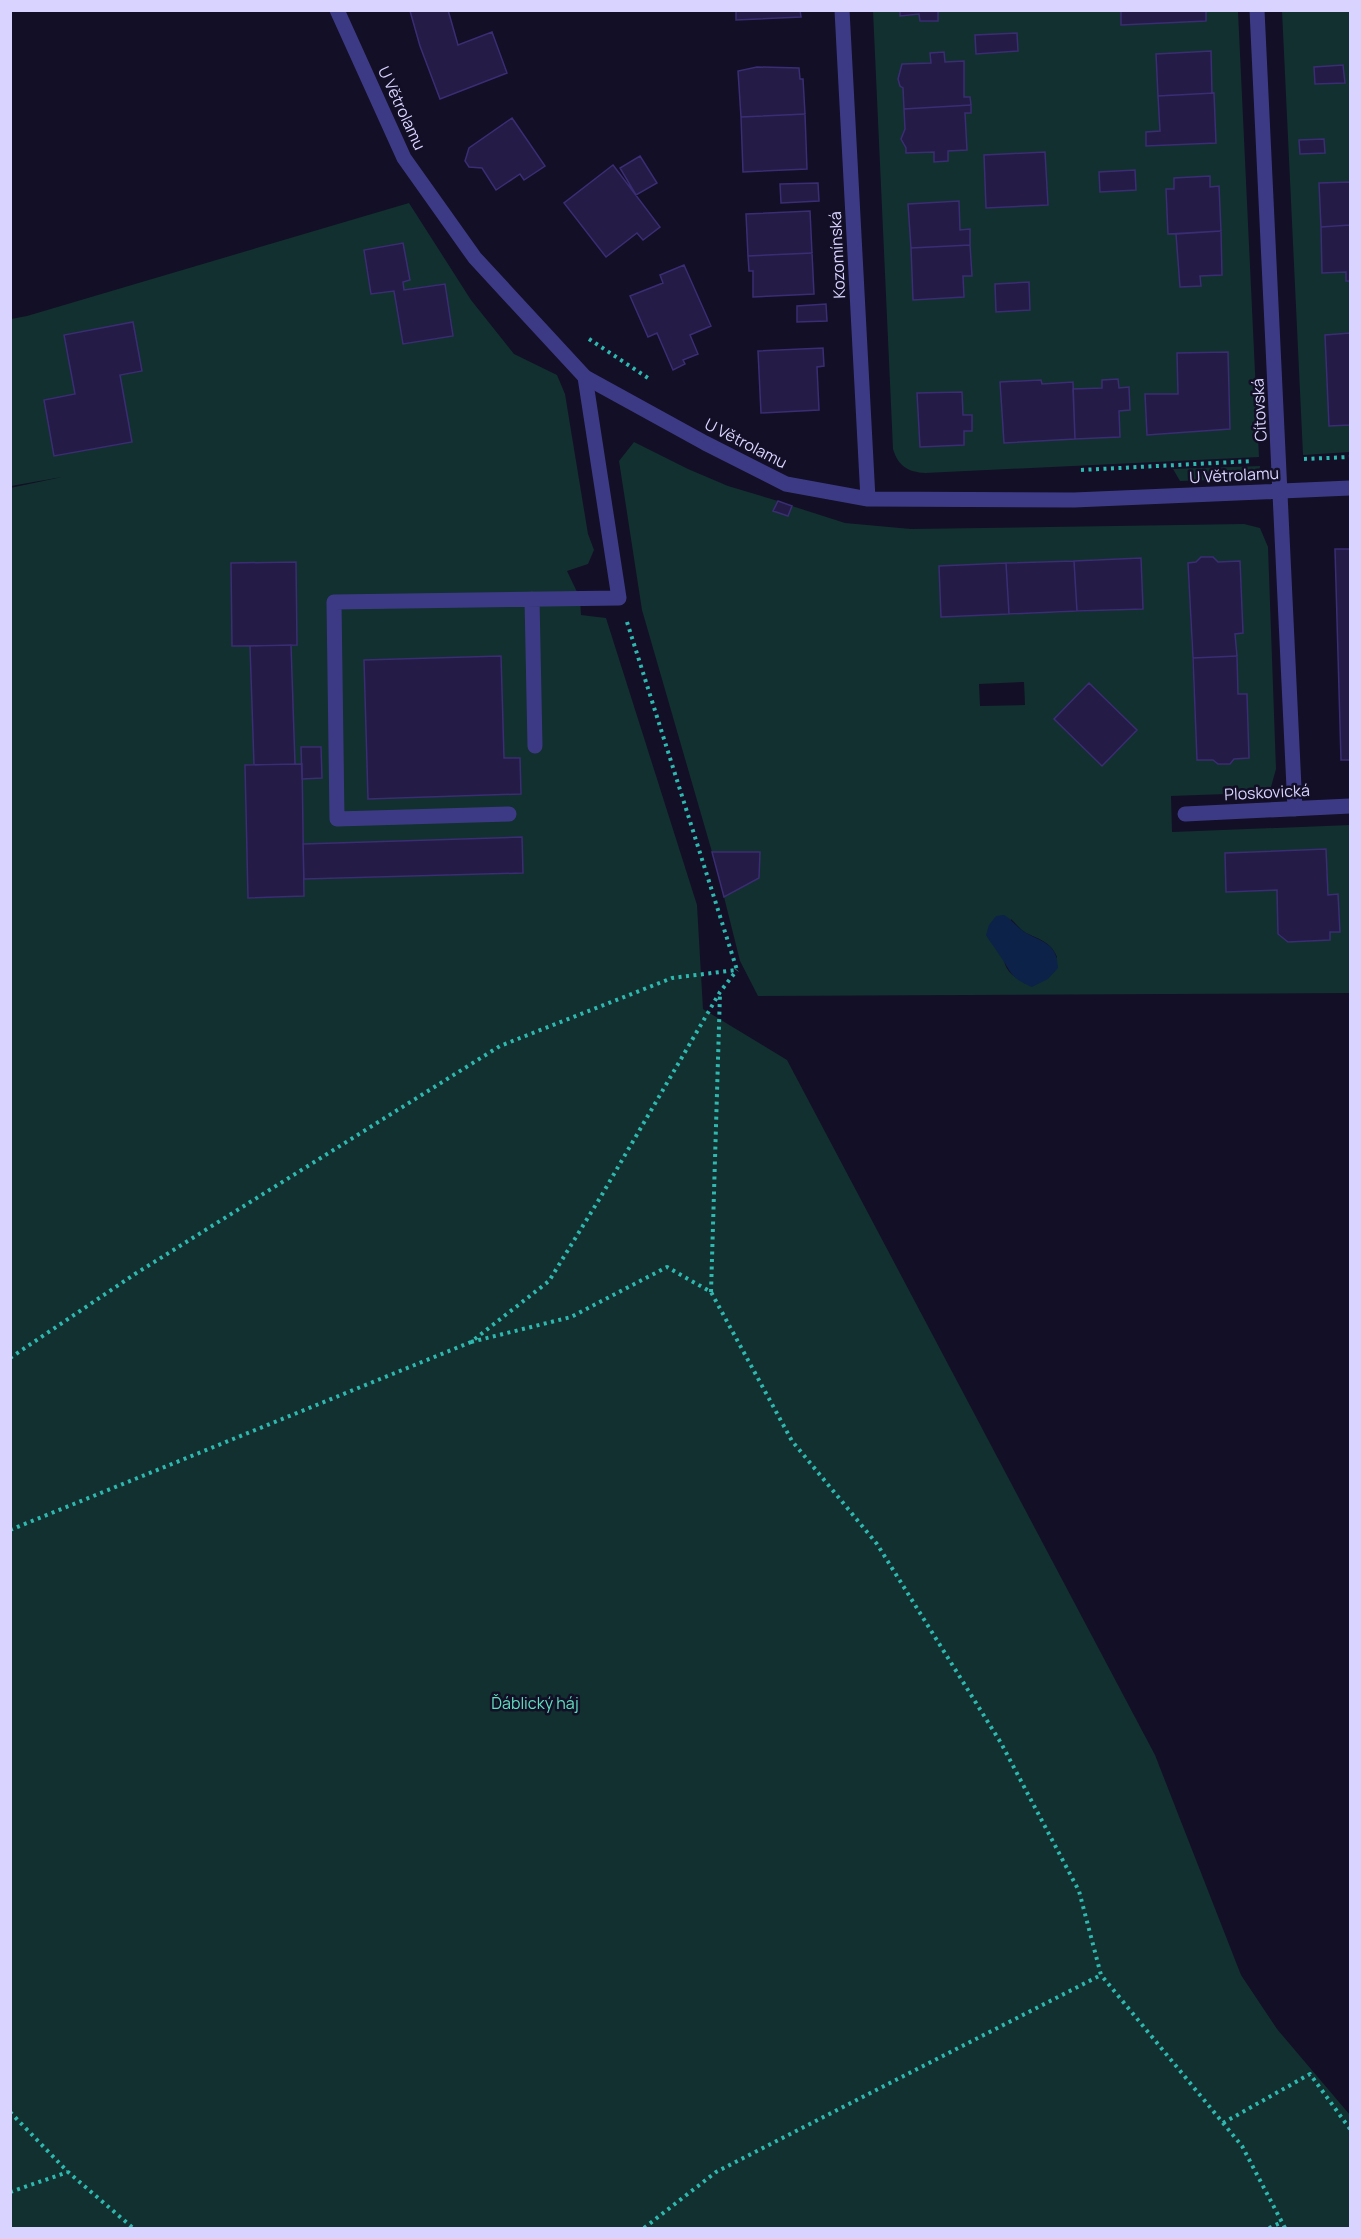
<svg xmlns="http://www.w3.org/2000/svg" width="1361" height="2239" viewBox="0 0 1361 2239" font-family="Manrope,sans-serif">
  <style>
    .green { fill: #12302f; fill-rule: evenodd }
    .water { fill: #0c2248 }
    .building { fill: #241b47; stroke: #3b2d73; stroke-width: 1.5 }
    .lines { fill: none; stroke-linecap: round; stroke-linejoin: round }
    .path { stroke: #2fb8b0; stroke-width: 4; stroke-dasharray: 3 4.5; stroke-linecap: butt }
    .service { stroke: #3d3a85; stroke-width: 15 }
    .minor { stroke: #3d3a85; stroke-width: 15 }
    .labels { text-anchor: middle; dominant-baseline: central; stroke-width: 5; stroke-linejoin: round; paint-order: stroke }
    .street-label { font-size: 16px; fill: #d9d4ff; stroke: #130f26 }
    .park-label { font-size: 16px; fill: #5fe0c0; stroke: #130f26 }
  </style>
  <rect width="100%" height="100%" fill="#130f26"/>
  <path class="green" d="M873,11h365l21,446 -334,16c-17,-1 -27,-7 -32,-24z
    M1282,11h68v441l-47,3z
    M409,203l62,97 43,54 43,21 8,19 23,140 6,16 -6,14 -21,7 13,27 1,17 25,3 91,287 6,104 84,51 368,695 86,220 36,54 73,86v113h-1339l-1,-1740 52,-11 -51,9v-167l16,-3zM403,244l6,36 -6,2 1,8 40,-6 9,52 -50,8 -9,-53 -23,3 -7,-44zM133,322l9,49 -22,4 12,67 -78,14 -10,-56 31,-6 -11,-59zM296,562l1,83h-6l4,119h7v-16l19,-1 1,30 -20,2 1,65 219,-7 1,36 -219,6v17l-56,1 -3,-132h9l-4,-119h-18l-1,-82zM501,656l3,102 -139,-97z
    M634,442l54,27 40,17 50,15 -5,10 14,5 5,-10 53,17 66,6 333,-5 16,4 8,19 8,222 -5,18 -16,6 -84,3 1,36 178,-7v168l-592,3 -18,-35 -16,-64 35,-19 1,-25 -48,-1 -70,-242 -23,-149zM1202,557h10l6,5 22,-1 3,72 -8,1 3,60h9l2,64 -15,1 -4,5h-12l-5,-4h-16l-9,-197 8,-1zM1141,558l2,51 -201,8 -2,-51zM1024,682l1,23 -45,1 -1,-22zM1089,683l48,47 -35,36 -48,-47zM1326,849l2,46h10l2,37h-10v8l-42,2 -10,-8 -1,-44 -51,2 -1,-39zM1011,919c5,5 10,11 15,14 13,6 25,9 31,24l-25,29c-39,-16 -29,-33 -21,-67z
    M1260,466l-1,10 -9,3 -70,2 -7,-12z"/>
  <path class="water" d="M1004,915c8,5 14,13 22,18 19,10 31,11 32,35l-10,11 -16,8c-24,-11 -19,-13 -32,-31 -4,-7 -10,-14 -14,-21l3,-10 7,-9z"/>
  <path class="building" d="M448,10l10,35 34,-13 15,41 -67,26 -20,-53 -10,-35z
    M736,10h64l1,7 -65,3z
    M900,10h42l-4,2v9h-18l-1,-7 -19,2z
    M1121,10h85v11l-85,4z
    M1017,33l1,18 -42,3 -1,-19z
    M1211,51l1,42h2l-56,3 -2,-42z
    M944,52l1,10 19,-1v36h6l1,8 -67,4 -1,-21 -3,-2 -2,-7 4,-15 29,-1 -1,-10z
    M1343,65l2,18 -30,1 -1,-17z
    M757,67l42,1 1,11h3l2,35 -64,3 -3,-46z
    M1214,93l2,50 -70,3v-14l14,-1 -2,-35z
    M971,105v8h-6l2,37 -19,1v10l-14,1v-10l-28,1v-5l-5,-9 4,-10 -1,-20z
    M805,114l2,55 -64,3 -2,-55z
    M512,118l33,48 -21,14 -4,-6 -24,16 -14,-22 -13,-1 -4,-6 4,-13z
    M1324,139l1,14 -25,1 -1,-14z
    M1045,152l3,53 -62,3 -2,-53z
    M640,156l17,27 -21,12 -16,-27z
    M613,165l47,62 -17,13 -6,-7 -31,24 -42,-54z
    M1135,170l1,20 -36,2 -1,-20z
    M1210,176v11l9,-1 2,45 -53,3 -2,-45h8v-11z
    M1350,182v43l-29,2 -2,-44z
    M818,183l1,18 -38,2 -1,-19z
    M959,201l1,29 10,-1v16l-59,3 -3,-44z
    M810,211l2,42 -64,3 -2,-42z
    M1350,225v56h-4v-9l-24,1 -1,-46z
    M1221,231l1,44 -22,1 1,10 -21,1 -4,-53z
    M403,243l7,37 -7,2 1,8 41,-6 8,52 -50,8 -9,-53 -23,3 -7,-44z
    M970,245l2,31h-9l1,21 -51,3 -2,-52z
    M812,253l2,41 -61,3v-26h-4l-1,-15z
    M684,265l27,61 -21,9 8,19 -15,6 2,4 -12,6 -16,-37 -9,4 -18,-41 33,-13 -3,-8z
    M1029,282l1,28 -34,2 -1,-28z
    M826,304l1,17 -30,1v-16z
    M133,322l9,49 -22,4 12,67 -78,14 -10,-56 31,-6 -11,-59z
    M1350,333v92l-21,1 -4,-91z
    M823,348l1,18 -7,1 2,43 -58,3 -3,-62z
    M1228,352l2,77 -83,6 -2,-41h33l-1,-41z
    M1118,379l1,9 10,-1 1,23 -11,1 1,26 -45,2 -2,-50 29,-1v-8z
    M1041,380l1,4 31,-2 2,57 -71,4 -4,-61z
    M962,392l1,23h9v16h-8v14l-44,2 -3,-54z
    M778,501l14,5 -4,10 -15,-5z
    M1335,549h15v211h-9z
    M1201,557h12l5,5 22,-1 3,72 -8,1 2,22 -44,2 -5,-95 8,-1z
    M1141,558l2,51 -66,2 -3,-50z
    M1074,561l3,50 -68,3 -3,-51z
    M296,562l1,83 -65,1 -1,-83z
    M1006,563l3,51 -68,3 -2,-51z
    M291,645l4,119 -41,1 -4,-119z
    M501,656l3,102h16l1,36 -153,5 -4,-139z
    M1237,656l1,38h9l2,64 -15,1 -4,5h-12l-5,-4h-16l-4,-102z
    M1089,683l48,47 -35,36 -48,-47z
    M301,747h20l1,31 -20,1z
    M302,764l2,132 -56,2 -3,-133z
    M522,837l1,36 -219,6 -1,-35z
    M1326,849l2,46 10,-1 2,38h-10v8l-42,2 -10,-8 -1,-44 -51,2 -1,-39z
    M712,852h48l-1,26 -35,19z"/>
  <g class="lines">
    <path class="path" d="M589,339l59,39
      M1304,459l46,-2
      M1081,470l172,-9
      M627,622l110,348
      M711,1292l9,-299
      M471,1342l100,-25 96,-50 44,25 81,149 85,103 124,199 78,148 22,84 141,171 43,82
      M10,1358l125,-84 365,-228 172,-68 64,-8
      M10,1530l461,-188 78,-61 51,-83 120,-206 17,-22
      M10,2112l58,60 65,56
      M1223,2123l87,-49 40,55
      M10,2192l58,-20
      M644,2228l72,-56 385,-197
      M1269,2228l13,-6"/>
    <path class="service" d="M532,599l3,147
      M509,814l-172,5 -3,-217 285,-4 -34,-221"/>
    <path class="minor" d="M337,10l67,148 71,100 110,119 120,66 81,41 82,15 206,1 276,-12
      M842,10l26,489
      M1257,10l38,799
      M1185,814l165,-8"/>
  </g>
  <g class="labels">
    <g class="street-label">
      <text transform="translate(402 108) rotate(65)">U Větrolamu</text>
      <text transform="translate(837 255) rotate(-93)">Kozomínská</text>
      <text transform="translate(1259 410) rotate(-93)">Cítovská</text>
      <text transform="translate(746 443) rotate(27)">U Větrolamu</text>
      <text transform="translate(1234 475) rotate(-3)">U Větrolamu</text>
      <text transform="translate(1267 792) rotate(-3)">Ploskovická</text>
    </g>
    <g class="park-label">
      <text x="535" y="1703">Ďáblický háj</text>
    </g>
  </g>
  <rect width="1361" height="2239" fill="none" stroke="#d9d4ff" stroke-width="24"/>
</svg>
